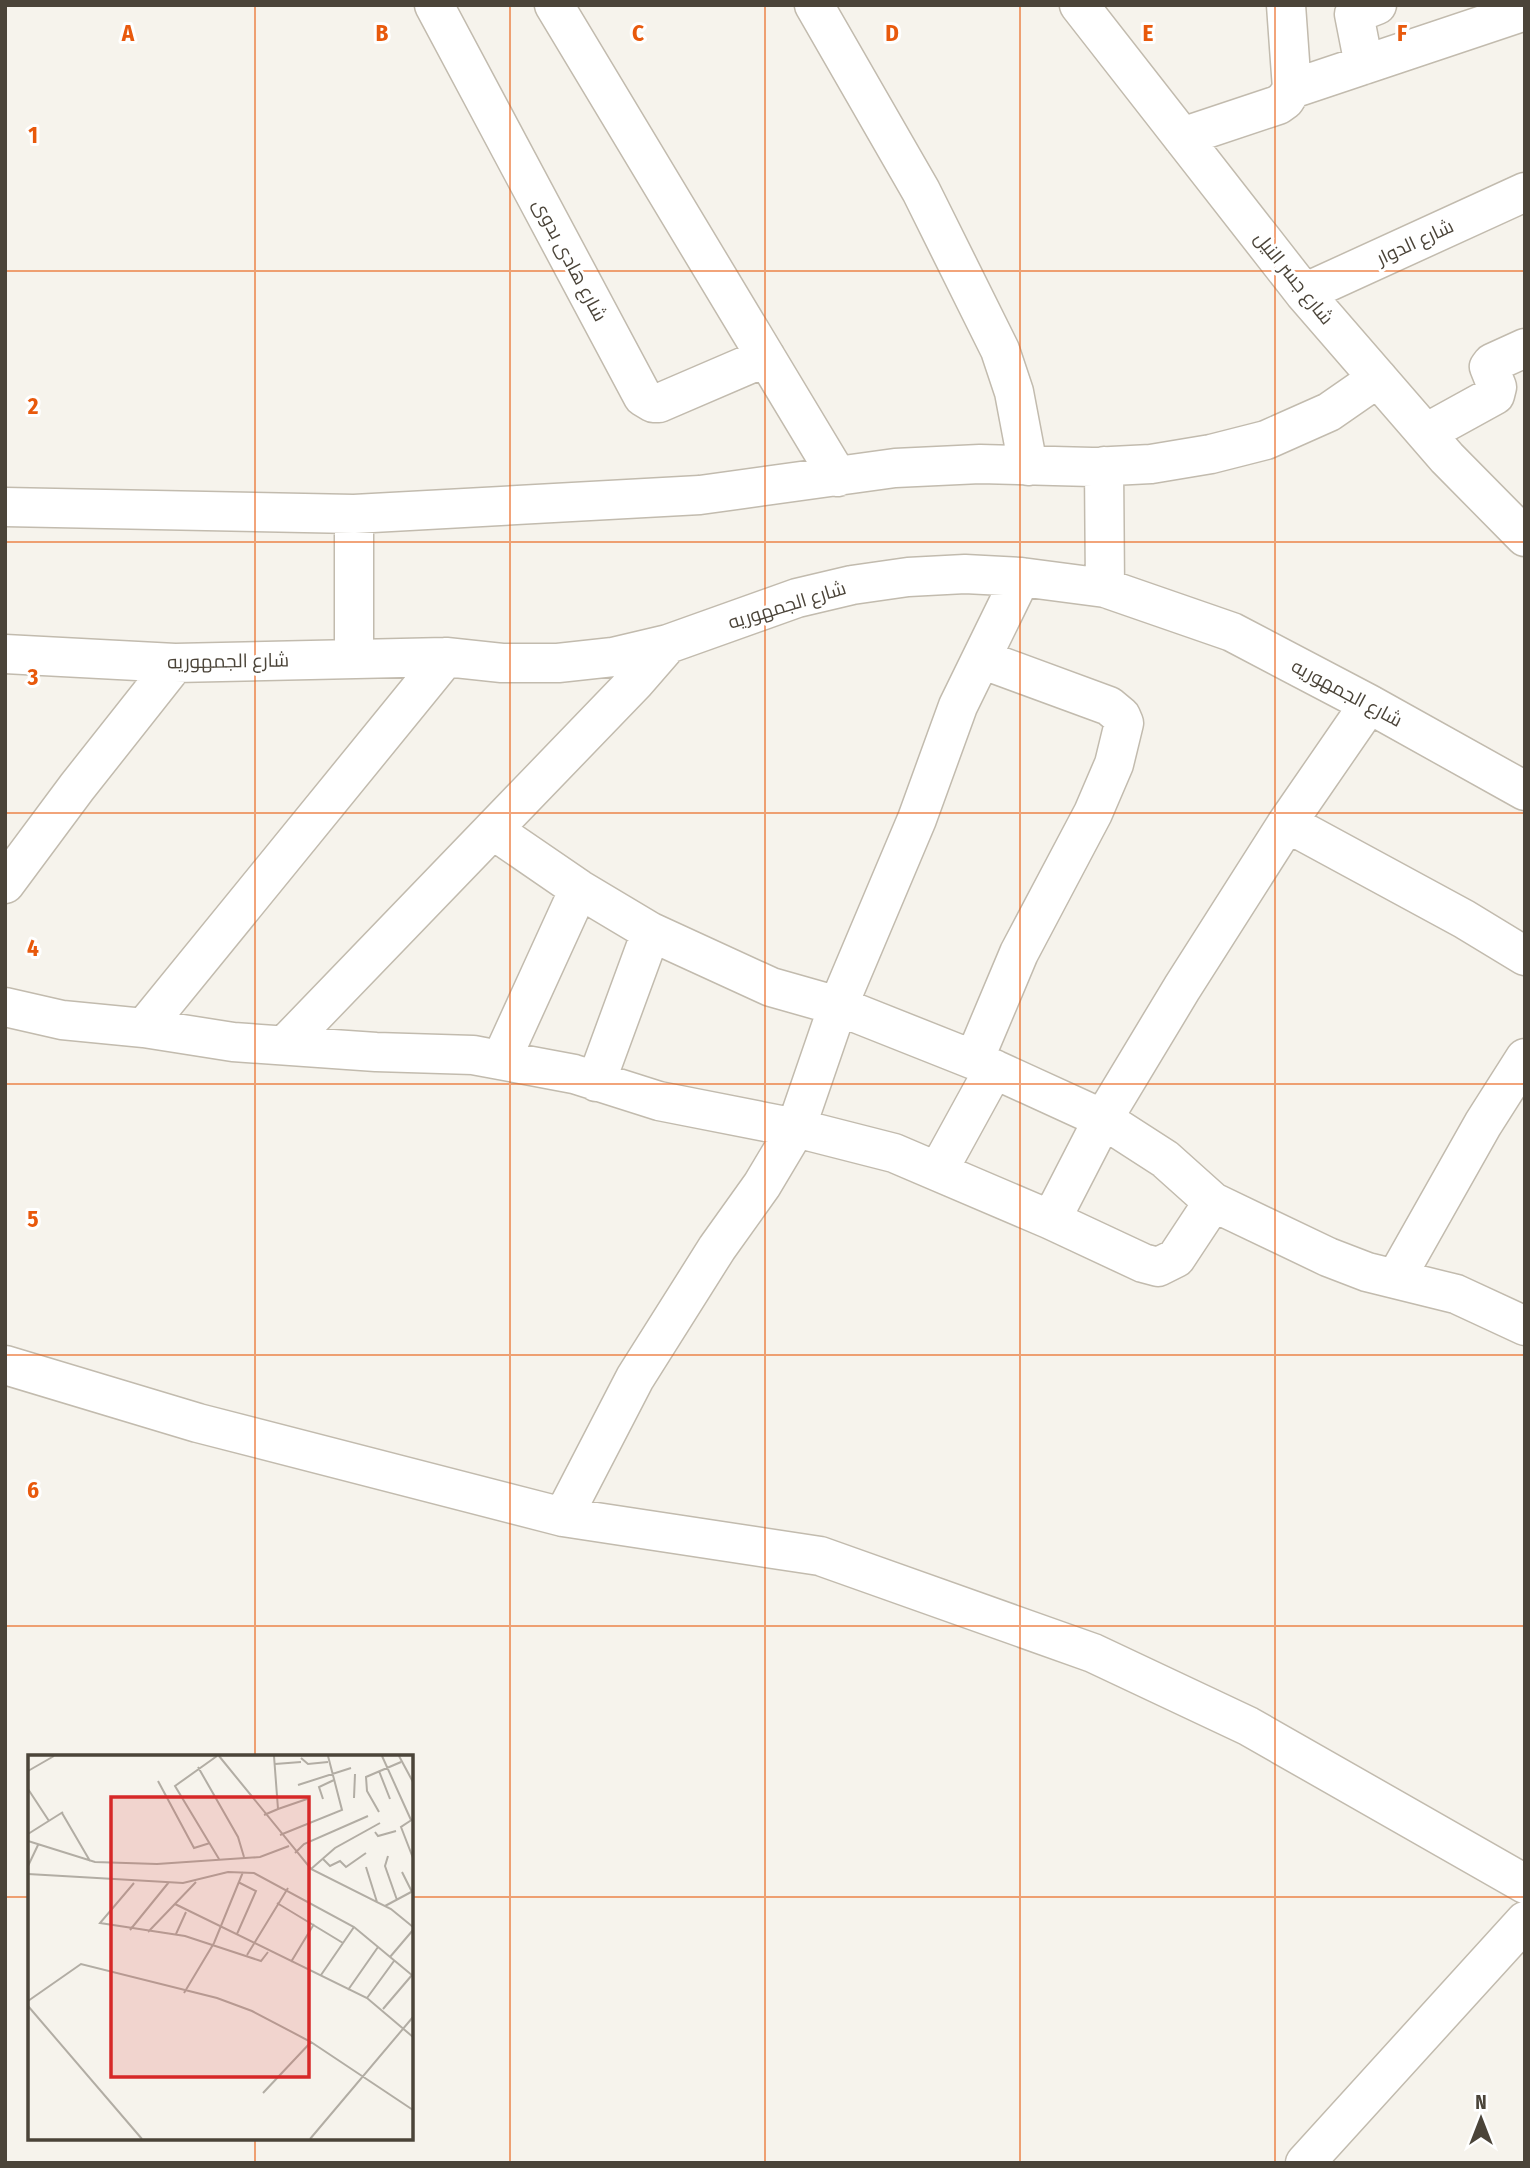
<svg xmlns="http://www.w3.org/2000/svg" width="1530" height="2168" viewBox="0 0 1530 2168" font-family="'Fira Sans Condensed',Cairo,sans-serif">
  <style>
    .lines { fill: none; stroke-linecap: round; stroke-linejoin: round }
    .minor-casing { stroke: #c2bbae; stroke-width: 41 }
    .minor { stroke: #fff; stroke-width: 38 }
    .grid { fill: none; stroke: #e8590c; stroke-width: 2; stroke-opacity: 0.55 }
    .labels { text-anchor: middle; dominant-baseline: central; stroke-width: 6; stroke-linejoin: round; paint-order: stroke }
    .street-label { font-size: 19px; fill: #4b4439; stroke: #fff }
    .inset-road { fill: none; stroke: #b2ada4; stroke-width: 2 }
    .view { fill: #d62828; fill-opacity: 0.15; stroke: #d62828; stroke-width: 3.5 }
    .inset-edge { fill: none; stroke: #4b4439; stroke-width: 3.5 }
    .grid-label { font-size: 23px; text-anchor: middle; font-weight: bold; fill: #e8590c; stroke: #fff; stroke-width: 6; stroke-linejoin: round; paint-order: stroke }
  </style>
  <rect width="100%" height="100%" fill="#f6f3ec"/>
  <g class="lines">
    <g class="minor-casing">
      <path id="minor" d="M434,5l209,392 10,6h6l107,-46
        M554,5l284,472
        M814,5l107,186 79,159 14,42 14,74
        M1079,5l225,288 143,165 78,79
        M1364,65l-10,-51 23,-9
        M1292,89l224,-75
        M1182,137l96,-32 7,-5 7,-11 -6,-84
        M1304,293l221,-101
        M1426,433l69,-38 2,-8 -8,-20 3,-4 33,-15
        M1104,466l1,122
        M5,507l349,7 346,-19 195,-27 85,-4 112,3 59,-3 60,-10 55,-14 63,-28 49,-34
        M5,654l170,9 271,-6 56,6h56l55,-6 55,-13 129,-46 55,-13 56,-8 57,-3 56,3 84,11 127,44 137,72 156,87
        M354,659v-145
        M1287,823l177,96 61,37
        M493,830l86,59 72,43 120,55 67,19 136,54 129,59 62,40 48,43 115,55 39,15 89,22 69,32
        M5,884l72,-97 98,-124
        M5,1007l57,13 82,8 89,14 143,10 97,3 101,19 85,27 137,27 98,25 157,67 92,43 15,4 18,-9 37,-56
        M144,1028l302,-371
        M286,1044l349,-362 33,-38
        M501,1060l78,-171
        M974,1060l45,-107 74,-140 21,-49 10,-41 -3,-7 -12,-10 -128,-47
        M596,1082l55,-150
        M938,1171l56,-102
        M1051,1220l52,-101 79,-131 105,-165 82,-119
        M1396,1278l87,-154 42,-66
        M5,1365l193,58 365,94 257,39 273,97 155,73 277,158
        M563,1517l72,-139 82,-130 45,-63 34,-57 42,-122 79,-187 41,-113 63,-129
        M1305,2163l220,-242"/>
    </g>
    <use href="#minor" class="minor"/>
  </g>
  <path class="grid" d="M255,5v1752M510,5v2158M765,5v2158M1020,5v2158M1275,5v2158M5,271h1520M5,542h1520M5,813h1520M5,1084h1520M5,1355h1520M5,1626h1520M5,1897h25M411,1897h1114M255,2138v25"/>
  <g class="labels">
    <g class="street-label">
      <text transform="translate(1415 242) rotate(-25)">شارع الدوار</text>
      <text transform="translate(570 260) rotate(62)">شارع هادى بدوى</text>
      <text transform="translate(1294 278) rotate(51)">شارع جسر النيل</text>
      <text transform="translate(787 605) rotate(-17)">شارع الجمهوريه</text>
      <text transform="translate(228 661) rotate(-1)">شارع الجمهوريه</text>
      <text transform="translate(1347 693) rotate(28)">شارع الجمهوريه</text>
    </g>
  </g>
  <g transform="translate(28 1755)">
    <rect width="385" height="385" fill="#f6f3ec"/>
    <path class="inset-road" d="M189,1l-42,30 44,73M191,1l92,113 80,40 22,18M354,1l29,64M371,1l14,26M273,3l7,6 20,-2M247,9l26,-2M170,12l40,70 6,20M0,16l26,-15M351,16l11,28M130,26l36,67 16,-5M270,30l53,-17M0,34l21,32M326,43l1,-24M295,44l-4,-12 15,-7M250,54l29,-10M351,57l-12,-21 -1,-14 35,-15M34,58l28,48M236,60l14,-6 -4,-53M385,64l-12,8 12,31M347,77l3,4 18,-5M0,79l35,-22M252,80l62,-25 -14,-54M0,86l67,21 62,2 103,-7 29,-11M267,98l9,-9 64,-28M360,101l-3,10 12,34M295,104l7,7 10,-5 6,6 20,-14M0,111l10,-21M338,112l11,35M283,114l24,-21 45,-25M374,117l10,20M0,119l155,9 45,-11 26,1 100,54 59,49M106,128l-34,40 85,13 76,25 7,-9M249,148l66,40M147,149l192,94 46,39M357,151l28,-15M102,175l39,-48M120,177l48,-50M148,179l10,-22M209,179l19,-43 -18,-9M219,200l41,-67M362,202l23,-27M263,207l23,-38M293,220l33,-48M320,235l30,-43M156,238l30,-50 29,-71M339,243l27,-37M0,246l53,-37 136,34 35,13 59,31 102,68M0,251l114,133M355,254l29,-34M235,338l48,-51M282,384l103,-122"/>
    <path class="view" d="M83,42h198v280h-198z"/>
    <rect width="385" height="385" class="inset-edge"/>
  </g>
  <g class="grid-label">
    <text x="128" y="41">A</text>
    <text x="382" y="41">B</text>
    <text x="638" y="41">C</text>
    <text x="892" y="41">D</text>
    <text x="1148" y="41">E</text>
    <text x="1402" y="41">F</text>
    <text x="33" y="143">1</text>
    <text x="33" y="414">2</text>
    <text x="33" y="685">3</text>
    <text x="33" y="956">4</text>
    <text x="33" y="1227">5</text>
    <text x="33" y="1498">6</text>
  </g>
  <rect width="1530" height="2168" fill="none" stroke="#4b4439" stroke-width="14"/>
  <g transform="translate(1481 2119)" stroke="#ffffff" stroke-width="5" paint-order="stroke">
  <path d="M0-5L12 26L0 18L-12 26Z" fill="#4b4439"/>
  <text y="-10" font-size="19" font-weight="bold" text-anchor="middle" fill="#4b4439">N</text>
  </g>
</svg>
